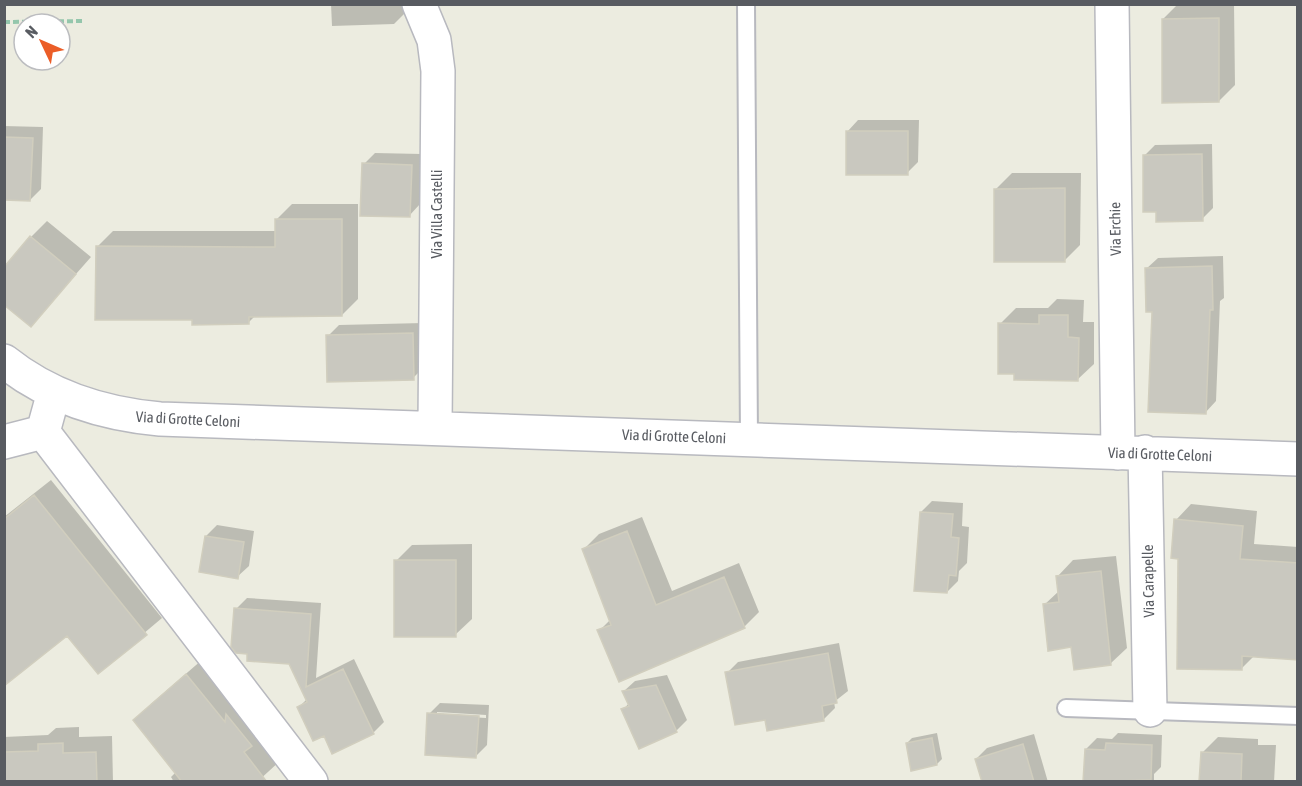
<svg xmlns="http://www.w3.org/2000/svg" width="1302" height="786" viewBox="0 0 1302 786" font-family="'Asap Condensed',sans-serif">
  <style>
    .shadow { fill: #0003; fill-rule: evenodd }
    .building { fill: #c9c8bf; stroke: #d1cebe; stroke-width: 1.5 }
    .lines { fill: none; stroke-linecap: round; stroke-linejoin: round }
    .lane-casing { stroke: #b8b9bf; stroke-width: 20 }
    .street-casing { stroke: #b8b9bf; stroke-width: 36 }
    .path { stroke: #94c6ac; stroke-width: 4; stroke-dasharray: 6 3; stroke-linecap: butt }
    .lane { stroke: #fff; stroke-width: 16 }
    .street { stroke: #fff; stroke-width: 33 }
    .labels { text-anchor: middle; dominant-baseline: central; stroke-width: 4.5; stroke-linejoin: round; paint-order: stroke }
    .street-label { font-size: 15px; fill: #585b61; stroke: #fff }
  </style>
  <rect width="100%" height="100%" fill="#ecece0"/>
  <path class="shadow" d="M331,4h79v4l-16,16 -62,2z
    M1178,4h56l1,81 -16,16 -56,-82z
    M858,120h61l-1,42 -11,11 -60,-41z
    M4,126l39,1 -2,62 -11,11 -26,-1z
    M1212,144l1,64 -11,11 -44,-9 -14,-54 11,-11z
    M375,153l47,1 -2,50 -11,12 -45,-52z
    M1012,173h69l-1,72 -16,16 -68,-72z
    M292,204h66v95l-16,16h-86l-8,8 -54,-4 -97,-72 16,-16h163v-11z
    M47,221l44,36 -60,68v-88z
    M1223,256l1,42 -4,3 -4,100 -11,12 -51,-102 -8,-42 12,-11z
    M1057,299l27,1 -1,22h11v42l-17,16 -77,-56 16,-16h32z
    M423,323l1,44 -11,11 -85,-42 11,-11z
    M51,480l111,138 -64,54 -31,-38 -63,50v-167z
    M932,501l31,2 -1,23 7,1 -2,36 -8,8 -1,10 -11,11 -26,-80z
    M1191,504l66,7 -3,33 44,3v112l-43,-4 -14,14 -61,-112 -4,-37z
    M642,517l30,74 67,-28 20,49 -15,15 -145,4 12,-12 -27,-70 15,-15z
    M217,525l37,6 -5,35 -12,11 -31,-41z
    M472,544v75l-17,16 -59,-74 16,-16z
    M1116,556l11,92 -17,16 -38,-18 -28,-41 15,-14 -2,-14 16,-17z
    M247,598l74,5 -5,75 38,-19 30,63 -11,11 -49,1 -25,-27 8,-8 -17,-36 -54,-54z
    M839,643l9,48 -14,11 1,6 -11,11 -58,-1 -39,-45 11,-11z
    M203,659l77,102 -23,21h-83l-3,-5 5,-5 -25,-68z
    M667,675l20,45 -11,11 -53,-21 6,-7 -5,-12 11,-10z
    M440,703l49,2 -2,40 -11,11 -47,-42zM437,712l49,3v3l-49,-3z
    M79,727v10l33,-1 1,46h-109v-45l44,-2 8,-7z
    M937,733l5,26 -5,5 -30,-21 5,-5z
    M1118,733l44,2 -1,32 -7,7v8h-69l1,-33 11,-11 15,1z
    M1034,734l14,48h-65l-7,-23 11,-11z
    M1218,737l40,2v6h18l-2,37h-73l1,-29z"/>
  <path class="building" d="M1219,18v84l-57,1v-84z
    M846,131h62v44h-62z
    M4,137l29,1 -3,63 -26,-1z
    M1202,154l1,67 -47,1v-10h-13v-57z
    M362,163l50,2 -2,52 -50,-1z
    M1065,188v74h-71v-73z
    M275,219h67v97l-93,1v7l-57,1v-5h-97l1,-74 179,1z
    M30,236l46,38 -45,53 -27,-22v-38z
    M1212,266l1,44h-3l-4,104 -58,-2 4,-100h-6l-1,-44z
    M1039,315h29v22l11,1 -1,43 -64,-1v-6h-16v-51l41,1z
    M413,333l1,47 -87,2 -1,-47z
    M34,495l113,140 -49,39 -31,-38 -63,50v-167z
    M920,512l33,2 -2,23 8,1 -3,38 -7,-1 -2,18 -33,-2z
    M1174,519l69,7 -3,33 58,4v97l-56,-4v14l-65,-1 1,-110 -7,-1z
    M627,531l29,74 68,-28 21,51 -126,54 -22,-52 14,-5 -29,-76z
    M205,536l39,6 -6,37 -39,-7z
    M394,560h62v77h-62z
    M1101,571l10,94 -37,5 -3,-23 -23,4 -5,-47 16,-2 -3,-26z
    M234,608l77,6 -5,73 37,-18 31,65 -42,20 -8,-18 -11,5 -16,-34 10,-5 -18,-38 -42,-3v-7l-11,-1 -5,-6z
    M828,653l9,50 -15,3 2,15 -57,10 -2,-11 -30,5 -10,-53z
    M186,674l39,48 1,-8 26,32 -8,6 23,30h-85l-49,-62z
    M656,685l21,47 -38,17 -18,-40 8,-3 -7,-15z
    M427,713l52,3 -3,42 -51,-3z
    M932,738l5,27 -26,6 -5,-28z
    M63,743v10l33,-1 1,30h-93v-30l34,-1v-7z
    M1106,743l46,2 -1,35 -68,2 2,-33 20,1z
    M1023,744l11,38h-52l-7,-23z
    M1201,752l41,2 -1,28h-42z"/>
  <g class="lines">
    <g class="lane-casing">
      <path id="lane" d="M746,4l3,435
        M1066,708l232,8"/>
    </g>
    <g class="street-casing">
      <path id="street" d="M419,4l15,36 4,31 -3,356
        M1112,4l6,449
        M4,361c45,36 99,53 156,58l1138,40
        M54,392l-11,40 268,350
        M4,442l39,-10
        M1145,452l5,258"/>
    </g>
    <path class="path" d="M4,22l81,-1"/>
    <use href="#lane" class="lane"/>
    <use href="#street" class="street"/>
  </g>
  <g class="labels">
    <g class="street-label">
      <text transform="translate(436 214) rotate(-90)">Via Villa Castelli</text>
      <text transform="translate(1115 229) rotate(-91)">Via Erchie</text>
      <text transform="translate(188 419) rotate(3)">Via di Grotte Celoni</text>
      <text transform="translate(674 436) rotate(2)">Via di Grotte Celoni</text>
      <text transform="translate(1160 454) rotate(2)">Via di Grotte Celoni</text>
      <text transform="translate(1148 581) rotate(-91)">Via Carapelle</text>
    </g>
  </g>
  <rect width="1302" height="786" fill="none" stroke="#585b61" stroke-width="12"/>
  <g transform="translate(42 42) rotate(314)"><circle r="28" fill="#ffffff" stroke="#bcbdc0" stroke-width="1.5"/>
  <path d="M0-4.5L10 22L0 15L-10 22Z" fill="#eb5d27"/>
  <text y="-9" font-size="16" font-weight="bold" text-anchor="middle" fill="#585b61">N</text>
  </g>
</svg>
